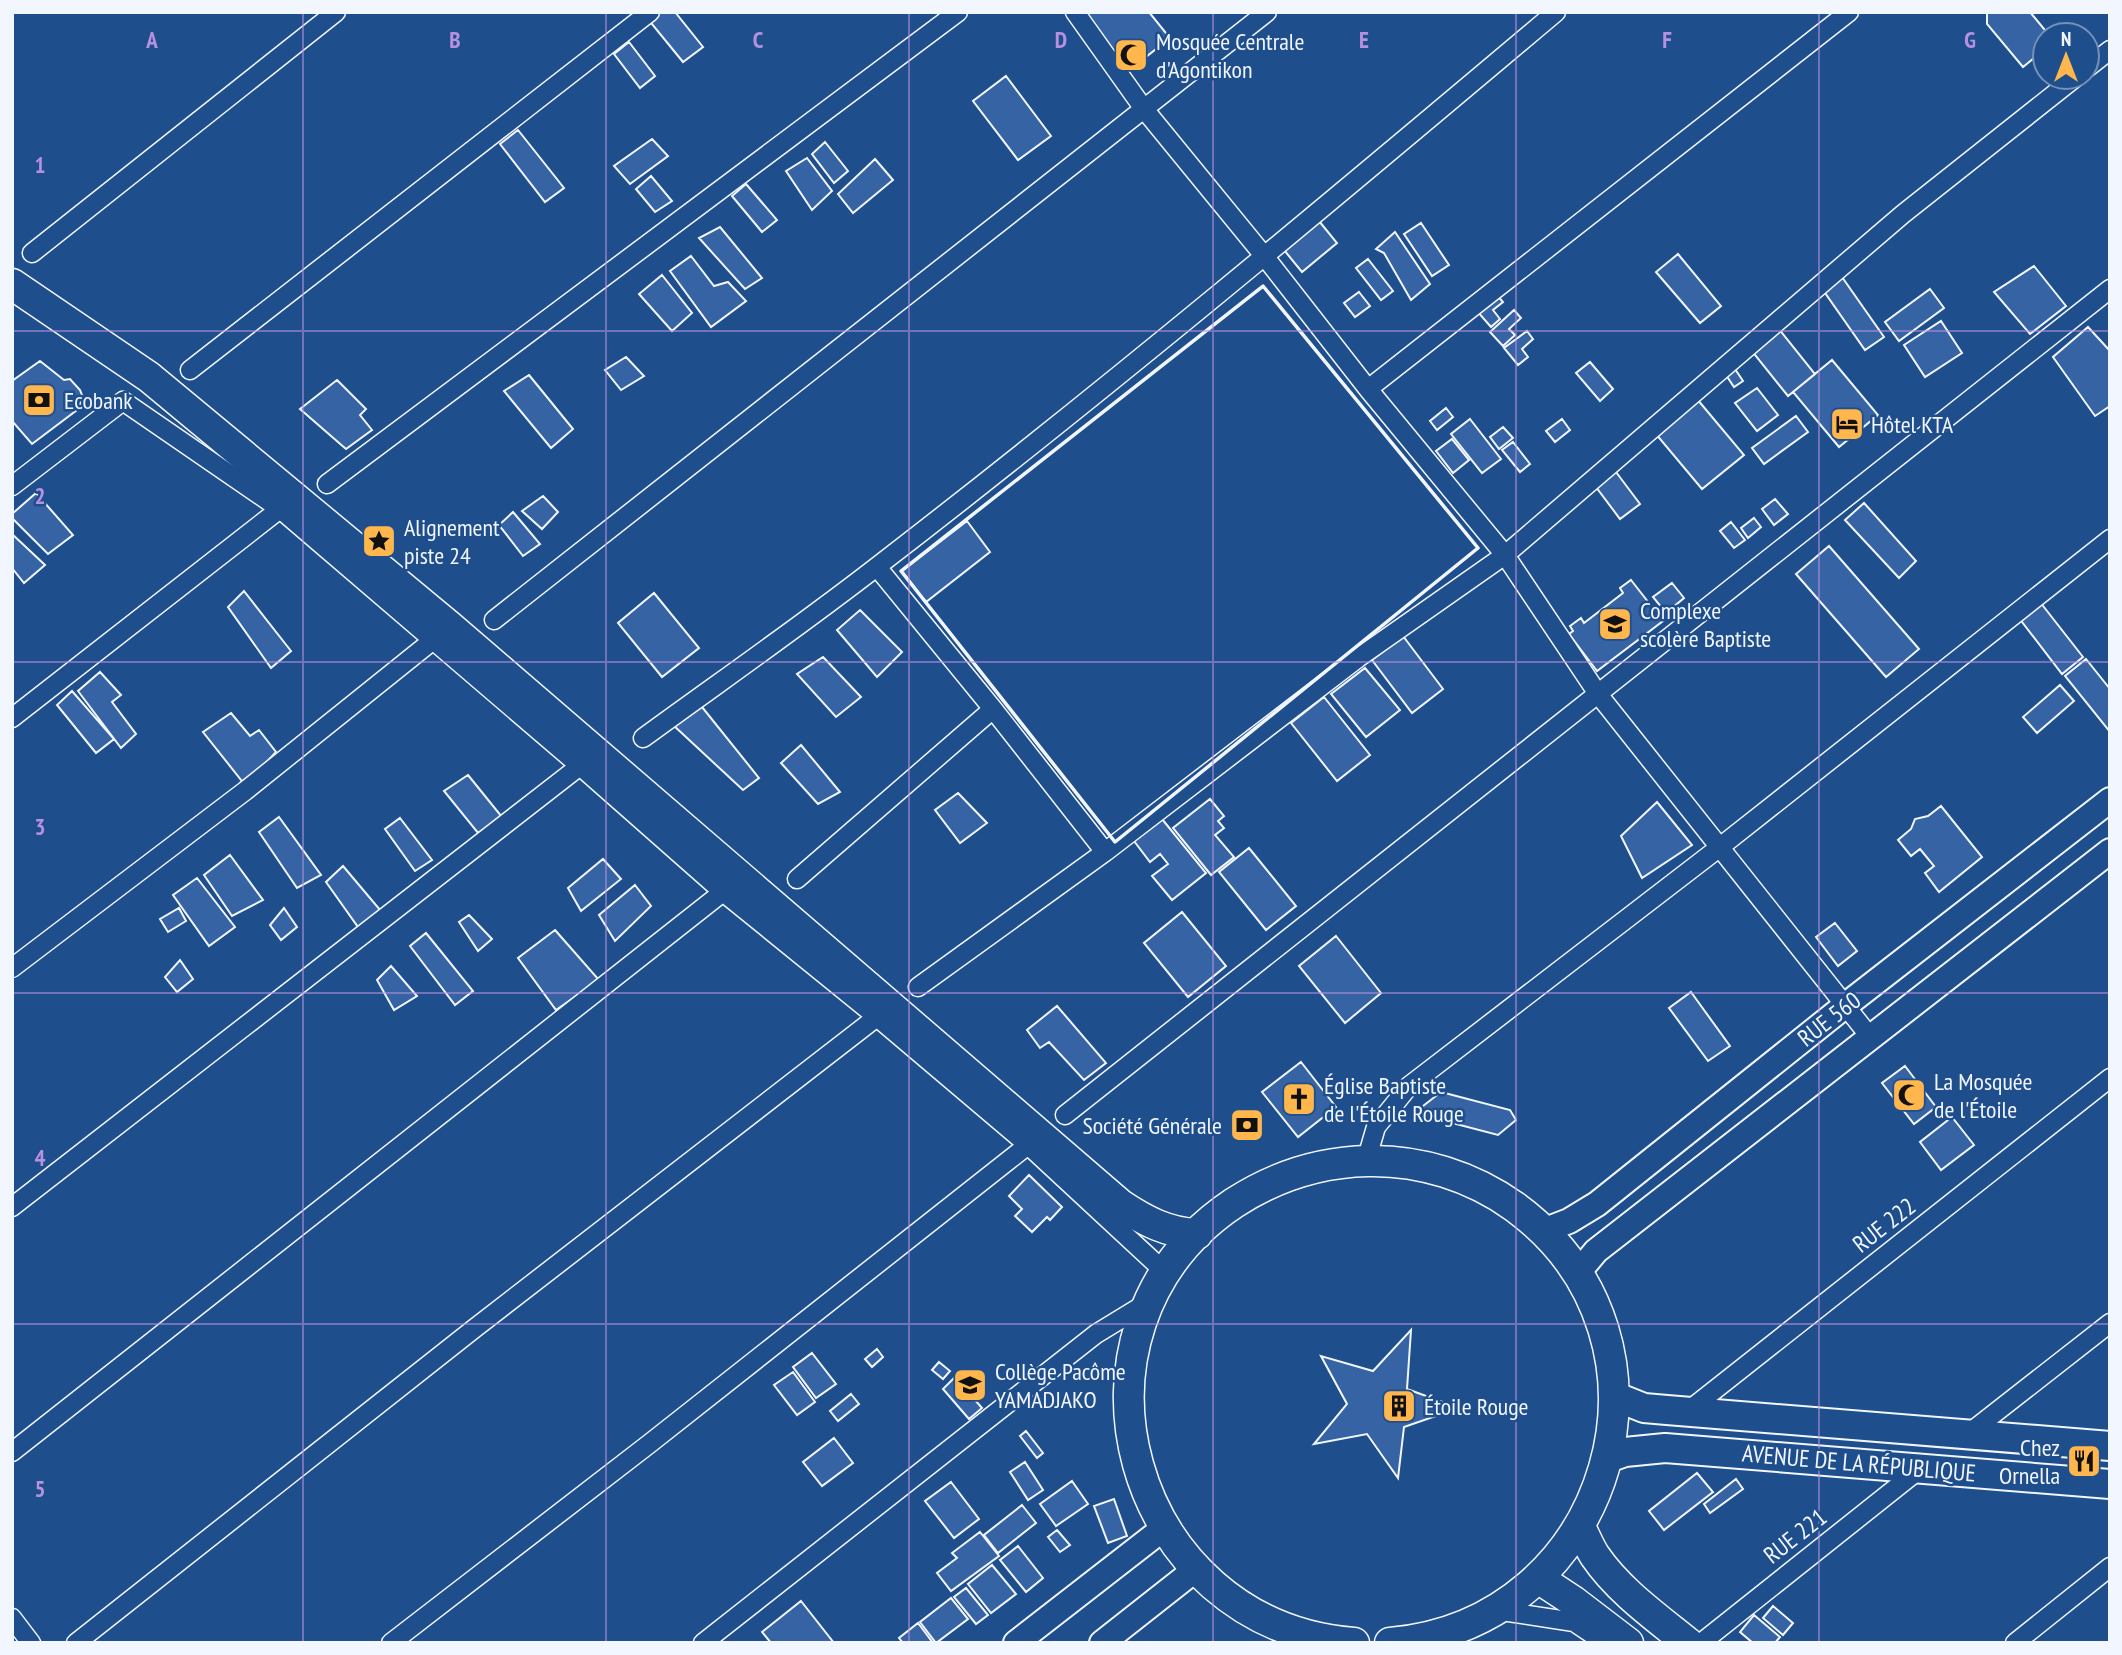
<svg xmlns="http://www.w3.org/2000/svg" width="2122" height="1655" viewBox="0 0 2122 1655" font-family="'PT Sans Narrow',sans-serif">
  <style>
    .building { fill: #3563a3; stroke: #f2f6ff; stroke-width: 2 }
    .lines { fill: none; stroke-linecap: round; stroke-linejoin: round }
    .minor-casing { stroke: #f2f6ff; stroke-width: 21 }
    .secondary-casing { stroke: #f2f6ff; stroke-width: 28 }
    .primary-casing { stroke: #f2f6ff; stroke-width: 32 }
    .trunk-casing { stroke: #f2f6ff; stroke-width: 33 }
    .minor { stroke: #1f4e8c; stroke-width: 18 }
    .secondary { stroke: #1f4e8c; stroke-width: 24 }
    .primary { stroke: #1f4e8c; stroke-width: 28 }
    .trunk { stroke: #1f4e8c; stroke-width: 30 }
    .wall { stroke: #f2f6ff; stroke-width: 3.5 }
    .grid { fill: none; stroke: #b691df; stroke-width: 2; stroke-opacity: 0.55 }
    .labels { text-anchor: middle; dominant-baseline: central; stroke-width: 5; stroke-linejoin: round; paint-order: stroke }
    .poi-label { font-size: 24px; fill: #f2f6ff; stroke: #1f4e8c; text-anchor: start }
    .street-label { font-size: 24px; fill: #f2f6ff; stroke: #1f4e8c }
    .grid-label { font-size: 23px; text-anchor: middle; font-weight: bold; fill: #b691df; stroke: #1f4e8c; stroke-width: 5; stroke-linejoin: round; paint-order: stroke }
  </style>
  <rect width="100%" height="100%" fill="#1f4e8c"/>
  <path class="building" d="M655,12h20l28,35 -20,15 -36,-44z
    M1089,12h60l21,26 -42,33 -45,-54z
    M1987,12h43l19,23h-4v14l-22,18 -36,-43z
    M629,42l26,34 -15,12 -26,-34z
    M1006,76l45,60 -33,24 -45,-59z
    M518,130l46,58 -19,14 -45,-58z
    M652,139l16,17 -38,28 -16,-18z
    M825,142l23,29 -14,12 -22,-29z
    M807,158l25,33 -20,19 -26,-39z
    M875,159l18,21 -40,33 -15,-19z
    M651,176l21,25 -17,11 -19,-23z
    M746,184l31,36 -15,12 -30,-36z
    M1319,221l18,22 -35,29 -18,-22z
    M1421,223l28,42 -17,11 -28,-42z
    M720,227l42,51 -17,11 -46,-51z
    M1395,232l35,52 -19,16 -27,-47 -8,-4z
    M1678,254l43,52 -21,17 -44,-51z
    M691,256l23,30 14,-4 18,19 -35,26 -41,-56z
    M1368,259l25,32 -12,9 -25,-32z
    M2034,266l32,40 -36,28 -36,-42z
    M662,275l30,38 -20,18 -33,-37z
    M1842,277l42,60 -19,13 -42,-60z
    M1930,289l14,19 -45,33 -14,-19z
    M1359,292l11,14 -15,11 -11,-14z
    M1496,294l7,8 -10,8 7,9 -9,8 -15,-17z
    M1514,310l7,8 -12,11 6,6 -12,11 -13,-14z
    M1941,321l21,32 -37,24 -21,-32z
    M2088,327l22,24v55l-15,10 -42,-59z
    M1778,328l37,46 -27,22 -37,-46z
    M1527,331l6,8 -11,10 6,8 -10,8 -14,-17z
    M626,357l18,19 -23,14 -16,-20z
    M1832,360l46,55 -39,32 -46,-55z
    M40,361l24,19 6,-1 10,11 3,8 -6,12 -45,34 -20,-23v-40z
    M1590,362l23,27 -13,12 -24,-28z
    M1735,369l8,12 -9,6 -8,-12z
    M529,375l44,54 -22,19 -47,-57z
    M337,380l29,29 -6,6 12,15 -26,19 -46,-40z
    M1757,388l21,27 -21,16 -22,-28z
    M1697,399l47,56 -42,34 -47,-56z
    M1446,408l7,9 -16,13 -7,-9z
    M1796,416l12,16 -44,32 -12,-16z
    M1470,419l31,40 -19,14 -31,-39z
    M1562,419l8,11 -15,12 -9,-11z
    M1503,427l10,11 -14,11 -9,-12z
    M1452,439l17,21 -16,13 -17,-22z
    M1513,442l17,22 -10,8 -18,-22z
    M1613,468l27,36 -20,15 -27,-36z
    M36,493l37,42 -25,19 -36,-36v-4z
    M543,496l15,16 -16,17 -20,-18z
    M1775,499l13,15 -14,11 -12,-16z
    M1864,503l52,58 -17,17 -54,-58z
    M513,512l27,32 -17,12 -24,-31z
    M1754,518l7,9 -13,11 -7,-10z
    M967,521l23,31 -64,50 -24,-31z
    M1731,522l14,18 -11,8 -14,-17z
    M12,534l33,31 -21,18 -12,-15z
    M1829,546l90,103 -33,28 -90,-103z
    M1631,580l32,41 -66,50 -28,-37 4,-3 -3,-5 11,-8 3,5 39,-30 -3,-5z
    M1672,583l12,15 -18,15 -13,-16z
    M244,591l47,60 -20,17 -43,-61z
    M654,593l45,55 -37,29 -44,-54z
    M2040,602l43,55 -21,17 -43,-56z
    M860,610l42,42 -25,25 -40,-47z
    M1403,636l40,53 -31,24 -40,-53z
    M823,657l38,40 -25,20 -39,-43z
    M2086,659l24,30v43l-45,-56z
    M1365,668l35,42 -34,27 -35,-43z
    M100,672l21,23 -9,7 24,32 -15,14 -43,-57z
    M2060,685l14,16 -37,32 -14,-16z
    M72,691l42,48 -18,14 -39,-48z
    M1324,697l46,58 -33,26 -46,-58z
    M698,702l61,76 -16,12 -71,-66z
    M231,713l19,23 9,-6 17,22 -31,33 -42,-53z
    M801,745l39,47 -22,12 -37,-41z
    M468,775l34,42 -24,16 -34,-42z
    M958,793l29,30 -27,20 -25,-33z
    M1210,799l14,17 -6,5 6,7 -9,7 19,22 -23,18 -38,-47z
    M1657,802l35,43 -50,33 -21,-42z
    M1941,806l41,51 -43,35 -14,-19 9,-7 -14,-17 -9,7 -13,-16 13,-11 4,-10 13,-3z
    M279,817l42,58 -24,13 -38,-56z
    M400,818l32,42 -17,11 -30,-42z
    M1162,819l44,54 -34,27 -20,-24 16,-12 -8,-10 -10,8 -16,-21z
    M1249,848l47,58 -30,24 -47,-58z
    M230,855l33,45 -31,16 -28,-41z
    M603,859l18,20 -40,32 -13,-23z
    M343,866l38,45 -23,16 -32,-45z
    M197,878l38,49 -26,19 -36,-51z
    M635,885l16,21 -36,35 -16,-26z
    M179,908l7,13 -18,11 -8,-13z
    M284,908l13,19 -16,13 -11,-15z
    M1182,912l44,54 -38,31 -44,-54z
    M469,915l23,24 -14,12 -19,-29z
    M1835,923l22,28 -19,15 -22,-29z
    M555,930l44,50 -43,30 -38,-52z
    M426,933l47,58 -18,14 -45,-59z
    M1336,936l45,57 -36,30 -46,-57z
    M180,960l13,19 -16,13 -12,-15z
    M391,966l26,30 -23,14 -17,-30z
    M1691,992l39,54 -22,15 -39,-53z
    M1057,1006l49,57 -22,17 -35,-38 -9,6 -13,-18z
    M1301,1062l35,45 -38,30 -36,-45z
    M1905,1066l31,41 -22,17 -32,-41z
    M1441,1092l69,18 6,10 -18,15 -84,-22z
    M1952,1117l22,28 -33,25 -21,-28z
    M1029,1175l33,32 -12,13 -3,-3 -15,15 -17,-16 7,-7 -13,-13z
    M1411,1330l-4,59 52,19 -55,19 -6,51 -31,-44 -53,10 33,-40 -26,-48 52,15z
    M877,1349l6,8 -11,10 -7,-8z
    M812,1353l24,31 -20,14 -23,-31z
    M939,1362l11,9 -7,8 -11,-9z
    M793,1372l22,30 -18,13 -23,-30z
    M955,1377l27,31 -13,11 -26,-30z
    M851,1394l8,10 -21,17 -8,-10z
    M1026,1431l17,22 -6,5 -17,-22z
    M834,1438l19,25 -31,23 -19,-24z
    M1025,1462l18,28 -15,10 -18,-28z
    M1697,1473l16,19 -49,38 -15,-19z
    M1736,1479l7,10 -33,24 -6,-9z
    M1072,1481l16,23 -32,22 -16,-22z
    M951,1482l28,37 -25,19 -29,-37z
    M1114,1499l13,37 -19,7 -14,-37z
    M1022,1505l14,18 -38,30 -14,-18z
    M1057,1530l13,15 -10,7 -12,-15z
    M980,1532l19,24 -48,35 -14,-18 20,-15 -5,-5z
    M1018,1546l25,32 -17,14 -26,-32z
    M992,1565l24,29 -25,19 -23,-29z
    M966,1588l22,27 -12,9 -22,-27z
    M951,1598l17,21 -32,24 -16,-21z
    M801,1601l33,42h-63l-9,-11z
    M1773,1606l20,17 -10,12 -20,-17z
    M1754,1615l26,22 -5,6h-22l-13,-11z
    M918,1623l15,20h-30l-4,-5z"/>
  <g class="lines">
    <g class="minor-casing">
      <path id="minor" d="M1075,12l69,97 121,148 103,132 137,166 93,139 273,344
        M2087,68l23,-18
        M32,253l304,-241
        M190,370l460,-358
        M1368,389l481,-377
        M327,484l631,-472
        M12,486l111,-85 157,108 300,257 143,126 154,125 151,128 138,128
        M877,567l116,142 112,143
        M494,620l773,-608
        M12,718l268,-209
        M643,738c78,-57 159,-113 236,-173 231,-178 454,-365 677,-553
        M797,879l196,-170
        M12,968l233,-177 187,-150
        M918,987l187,-135 253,-194 147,-103 398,-341 173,-137
        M1065,1115l1045,-826
        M1366,1161l10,-34 33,-41 311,-239 390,-308
        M12,1207l568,-441
        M1688,1411l422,-333
        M1968,1434l142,-111
        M12,1452l711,-560
        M1495,1610l79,12 24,16
        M12,1618l19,25
        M76,1643l399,-315 402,-311
        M391,1643l258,-199 379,-299
        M703,1643l393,-309 54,-33
        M1701,1643l220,-175
        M2015,1643l95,-76"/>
    </g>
    <g class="secondary-casing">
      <path id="secondary" d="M1543,1231l26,-10 28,-17 249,-199 264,-205
        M1577,1274l19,-23 514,-400
        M1016,1643l148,-115
        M1102,1643l94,-74"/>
    </g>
    <g class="primary-casing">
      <path id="primary" d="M1614,1396l30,12 23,2 443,36
        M1608,1458l17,-6 40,-4 445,36"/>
    </g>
    <g class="trunk-casing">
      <path id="trunk" d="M12,284l137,93 300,249 672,579c24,16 47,28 76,29
        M1580,1527c5,9 9,20 15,29 24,35 61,61 93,87
        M1538,1578l35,23 55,42
        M1354,1643c-226,-17 -310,-313 -120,-440 40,-26 86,-41 134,-42 52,-1 104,15 147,46 181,133 98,417 -125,436"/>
    </g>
    <use href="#minor" class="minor"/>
    <use href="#secondary" class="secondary"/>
    <use href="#primary" class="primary"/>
    <use href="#trunk" class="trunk"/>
    <path class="wall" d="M1263,286l215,262 -363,294 -214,-271z"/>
  </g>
  <path class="grid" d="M303,12v1631M606,12v1631M909,12v1631M1213,12v1631M1516,12v1631M1819,12v1631M12,331h2098M12,662h2098M12,993h2098M12,1324h2098"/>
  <defs>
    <g id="mosque-square" transform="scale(1.75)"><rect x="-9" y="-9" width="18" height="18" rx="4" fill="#ffb74d" stroke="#1f4e8c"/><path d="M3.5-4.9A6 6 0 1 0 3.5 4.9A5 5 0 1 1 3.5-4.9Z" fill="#111"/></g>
    <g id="bank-square" transform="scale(1.75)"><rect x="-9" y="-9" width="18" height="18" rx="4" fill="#ffb74d" stroke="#1f4e8c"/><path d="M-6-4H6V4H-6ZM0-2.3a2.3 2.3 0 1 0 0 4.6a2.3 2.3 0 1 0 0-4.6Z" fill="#111"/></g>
    <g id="hotel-square" transform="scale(1.75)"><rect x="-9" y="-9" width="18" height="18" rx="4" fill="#ffb74d" stroke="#1f4e8c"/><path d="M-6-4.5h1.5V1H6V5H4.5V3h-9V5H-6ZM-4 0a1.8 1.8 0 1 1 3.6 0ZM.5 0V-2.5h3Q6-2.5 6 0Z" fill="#111"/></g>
    <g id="sight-square" transform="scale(1.75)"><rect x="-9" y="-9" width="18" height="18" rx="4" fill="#ffb74d" stroke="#1f4e8c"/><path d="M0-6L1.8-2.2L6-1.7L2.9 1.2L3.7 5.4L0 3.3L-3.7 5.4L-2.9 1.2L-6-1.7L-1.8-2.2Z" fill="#111"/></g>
    <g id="school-square" transform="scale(1.75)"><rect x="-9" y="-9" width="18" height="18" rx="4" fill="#ffb74d" stroke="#1f4e8c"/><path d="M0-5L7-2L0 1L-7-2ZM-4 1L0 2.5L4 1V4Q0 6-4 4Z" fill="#111"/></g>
    <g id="church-square" transform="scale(1.75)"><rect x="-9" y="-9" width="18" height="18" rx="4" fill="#ffb74d" stroke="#1f4e8c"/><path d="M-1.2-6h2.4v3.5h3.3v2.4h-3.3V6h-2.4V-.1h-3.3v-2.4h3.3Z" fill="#111"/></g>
    <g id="building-square" transform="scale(1.75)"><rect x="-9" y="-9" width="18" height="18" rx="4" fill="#ffb74d" stroke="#1f4e8c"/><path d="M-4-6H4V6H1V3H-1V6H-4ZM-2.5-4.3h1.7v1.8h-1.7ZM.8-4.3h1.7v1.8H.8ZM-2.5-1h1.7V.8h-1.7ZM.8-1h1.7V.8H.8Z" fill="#111"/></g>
    <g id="restaurant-square" transform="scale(1.75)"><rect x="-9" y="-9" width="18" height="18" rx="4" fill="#ffb74d" stroke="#1f4e8c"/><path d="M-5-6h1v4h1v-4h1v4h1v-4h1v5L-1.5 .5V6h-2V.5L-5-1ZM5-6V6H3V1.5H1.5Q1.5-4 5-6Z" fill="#111"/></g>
  </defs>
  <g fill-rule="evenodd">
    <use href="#mosque-square" x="1131" y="55"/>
    <use href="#bank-square" x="39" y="400"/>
    <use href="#hotel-square" x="1847" y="424"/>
    <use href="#sight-square" x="379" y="541"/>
    <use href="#school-square" x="1615" y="624"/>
    <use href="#mosque-square" x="1909" y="1095"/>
    <use href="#church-square" x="1299" y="1099"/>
    <use href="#bank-square" x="1247" y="1125"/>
    <use href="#school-square" x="970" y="1385"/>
    <use href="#building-square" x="1399" y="1406"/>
    <use href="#restaurant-square" x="2084" y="1461"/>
  </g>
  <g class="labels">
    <g class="poi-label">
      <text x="1156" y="41">Mosquée Centrale<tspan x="1156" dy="28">d'Agontikon</tspan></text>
      <text x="64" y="400">Ecobank</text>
      <text x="1871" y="424">Hôtel KTA</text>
      <text x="404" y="527">Alignement<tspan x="404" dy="28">piste 24</tspan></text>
      <text x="1640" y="610">Complexe<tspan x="1640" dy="28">scolère Baptiste</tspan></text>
      <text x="1934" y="1081">La Mosquée<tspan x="1934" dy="28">de l'Étoile</tspan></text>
      <text x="1324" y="1085">Église Baptiste<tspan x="1324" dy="28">de l'Étoile Rouge</tspan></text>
      <text x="1222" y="1125" text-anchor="end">Société Générale</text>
      <text x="995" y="1371">Collège Pacôme<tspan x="995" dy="28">YAMADJAKO</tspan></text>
      <text x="1424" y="1406">Étoile Rouge</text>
      <text x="2060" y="1447" text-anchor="end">Chez<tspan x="2060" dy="28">Ornella</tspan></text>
    </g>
    <g class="street-label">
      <text transform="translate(1829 1019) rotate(-38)">RUE 560</text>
      <text transform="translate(1884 1225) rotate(-38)">RUE 222</text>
      <text transform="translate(1859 1463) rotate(5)">AVENUE DE LA RÉPUBLIQUE</text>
      <text transform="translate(1795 1536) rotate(-38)">RUE 221</text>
    </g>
  </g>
  <g class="grid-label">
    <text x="152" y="48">A</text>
    <text x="455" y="48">B</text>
    <text x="758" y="48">C</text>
    <text x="1061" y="48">D</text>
    <text x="1364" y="48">E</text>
    <text x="1667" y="48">F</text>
    <text x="1970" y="48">G</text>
    <text x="40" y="173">1</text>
    <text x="40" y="504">2</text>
    <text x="40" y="835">3</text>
    <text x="40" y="1166">4</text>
    <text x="40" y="1497">5</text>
  </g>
  <rect width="2122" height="1655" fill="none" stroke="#f2f6ff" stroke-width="28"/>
  <g transform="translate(2066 56)"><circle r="33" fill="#1f4e8c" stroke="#7391ba" stroke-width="2"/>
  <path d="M0-5L12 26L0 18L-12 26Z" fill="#ffb74d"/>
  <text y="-10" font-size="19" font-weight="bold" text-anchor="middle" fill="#f2f6ff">N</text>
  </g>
</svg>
